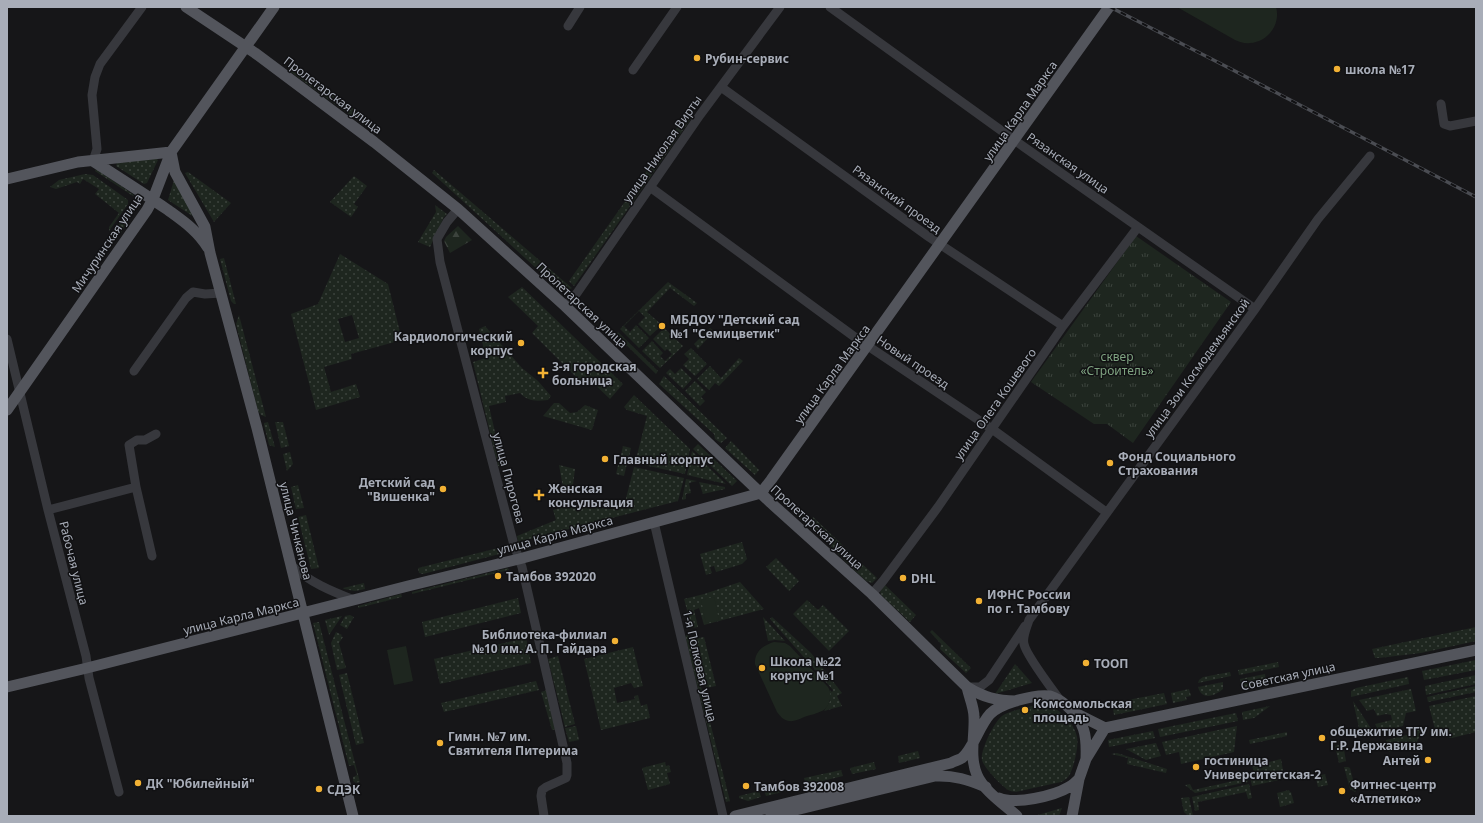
<svg xmlns="http://www.w3.org/2000/svg" width="1483" height="823" viewBox="0 0 1483 823" font-family="'Noto Sans',sans-serif">
  <style>
    .grass { fill: url(#grass-dots); fill-rule: evenodd }
    .forest { fill: url(#forest-firs) }
    .park { fill: url(#park-tufts) }
    .pitch { fill: #1e261f }
    .lines { fill: none; stroke-linecap: round; stroke-linejoin: round }
    .minor { stroke: #37383d; stroke-width: 9 }
    .major { stroke: #53555c; stroke-width: 11 }
    .rail-casing { stroke: #4a4c52; stroke-width: 3.5 }
    .rail { stroke: #111113; stroke-width: 2; stroke-dasharray: 6; stroke-linecap: butt }
    .poi-dot { fill: #f2b134; stroke: #111113; stroke-width: 1.5 }
    .labels { text-anchor: middle; dominant-baseline: central; stroke-width: 3; stroke-linejoin: round; paint-order: stroke }
    .poi-label { font-size: 12px; font-weight: bold; fill: #a8adb8; stroke: #111113; text-anchor: start }
    .street-label { font-size: 12px; fill: #a8adb8; stroke: #111113 }
    .park-label { font-size: 12px; fill: #7fa381; stroke: #111113 }
  </style>
  <defs>
    <pattern id="grass-dots" width="8" height="8" patternUnits="userSpaceOnUse"><rect width="8" height="8" fill="#1e261f"/><path d="M2 2h.1M6 6h.1" fill="none" stroke="#3c433d" stroke-width="1.8" stroke-linecap="round"/></pattern>
    <pattern id="forest-firs" width="22" height="20" patternUnits="userSpaceOnUse"><rect width="22" height="20" fill="#1e261f"/><path d="M5 1l3.5 6h-7zM16 11l3.5 6h-7z" fill="#3c433d"/></pattern>
    <pattern id="park-tufts" width="24" height="20" patternUnits="userSpaceOnUse"><rect width="24" height="20" fill="#1e261f"/><path d="M3 7l-1-3M5 7V3M7 7l1-3M15 17l-1-3M17 17v-4M19 17l1-3" fill="none" stroke="#3c433d"/></pattern>
  </defs>
  <rect width="100%" height="100%" fill="#161618"/>
  <path class="grass" d="M292,64l85,62 -4,6 -85,-62z
    M688,112l5,4 -119,170 -5,-5z
    M156,158l2,2 -11,23 -3,1 -28,-18 1,-3z
    M96,169l38,26 -1,1 -38,-25z
    M434,170l132,113 6,5 -8,4 -4,-2 -128,-117z
    M188,172l43,31 -17,19 -29,-49z
    M85,174l8,1 35,25v4l-19,27v-4l10,-14 -24,-19 4,-5 -16,-10 -3,5 -3,-2 -21,7 -6,-2 9,-7z
    M354,176l13,10 -13,18 4,3 -7,10 -21,-15z
    M174,180l20,37 -26,-17z
    M132,205l4,3 -15,25 -9,1z
    M435,205l12,9 -3,3 -14,30 -12,-5 18,-30z
    M340,254l48,30 14,56 -51,14 1,5 -28,8 7,25 25,-8 4,13 -44,13 -25,-96 27,-10zM352,315l7,23 -14,4 -7,-23z
    M224,258l12,46h-2l-3,-3 -11,-42z
    M668,282l29,21 -3,3 -24,-18 -23,24 15,13 -12,11 -12,-12 7,-7 -6,-6 -15,15 6,6 6,-7 13,13 -10,10 -19,-19z
    M522,287l101,97 -13,15 -21,-20 -5,6 -52,-52 6,-7 -30,-29z
    M239,315l27,102 -5,-2 -3,-4 -22,-87z
    M485,326l37,42 16,13 13,15 -3,4c-12,1 -20,2 -28,-7l-15,3 1,6 -17,4 14,61 -5,-1 -25,-104 13,-4 -7,-29z
    M664,328l19,18 -23,22 -18,-17 10,-10 11,12 -3,3 5,5 7,-7 -5,-5 -2,2 -12,-12z
    M710,328l4,3 -16,18 -4,-5z
    M618,332l40,39 -2,3 -37,-36h-5z
    M691,348l16,16 -12,12 -12,-11 6,-6 -5,-5z
    M739,358l4,3 -24,25 -4,-3 -6,7 -12,-11 13,-13 11,12z
    M681,368l11,11 -9,10 -17,-16 4,-4 5,5z
    M664,376l63,62 -6,5 -6,-4 -1,-5 -55,-50z
    M695,381l11,11 -5,5 4,4 -5,5 -15,-15z
    M634,395l56,54 -5,25 -50,-11 12,-47 -20,-6 -3,-3z
    M554,403h5l11,10 7,-1 8,-7 13,5 -6,20 -49,-14z
    M268,422l7,25 -6,-2 -5,-20v-2z
    M275,422h8l6,24 -8,2z
    M731,441l28,29 -4,5 -30,-27z
    M698,444l39,37 -5,5 -39,-37z
    M623,446l8,2 -3,13 -8,-2z
    M692,451l34,33 -39,-9z
    M290,452l3,12 -6,7 -4,-17z
    M619,461l8,3 -3,12 -8,-2z
    M559,465l16,4 -3,24h-8z
    M634,467l50,11 -6,23 -160,41 -1,-6 39,-16 -3,-10c8,-2 17,-5 25,-6 17,-1 29,10 46,2z
    M686,479l11,2 -8,2 2,10 -5,1v5l-4,1z
    M699,482l26,5v2l-22,5z
    M298,485l6,23 -8,1 -5,-22z
    M781,491l12,12 -3,4 7,7 5,-4 5,5 -5,6 -24,-24z
    M306,515l13,53 -8,1 -13,-52z
    M813,517l42,40 -7,7 -40,-41z
    M742,542l5,17 -5,5 -26,8 -2,-6 -4,1 2,6 -6,2 -6,-21z
    M502,547l1,6 -80,21 -4,-1 -1,-5z
    M776,558l23,23 -10,10 -23,-24z
    M856,558l21,20 -5,5 -6,-2 -16,-15z
    M508,568l1,2 -97,24v-2z
    M740,582l24,27 -60,16 -5,-17 -5,2 4,17 -6,1 -8,-29 20,-5z
    M364,583l1,6 -10,2 -11,-2 -1,-1z
    M885,585l31,30 -6,7 -29,-27 -1,-4z
    M401,594l1,3 -44,11v-2z
    M518,598l3,15 -96,24 -3,-15z
    M807,600l11,10 5,-5 26,26 -20,20 -36,-37z
    M350,615l4,2 -7,12 -7,-4 5,-9z
    M342,616l-13,19 -4,-15z
    M763,617l22,24 -10,-1 -7,1z
    M772,617l39,36 31,40 -5,3 5,10 -18,5 6,-10v-11l2,2 1,-2 -63,-71z
    M319,622l36,141 5,19 -4,1 -3,-2v-4l4,-2 -3,-10 -5,1 -36,-143z
    M1476,627v14l-55,12 -42,5h-4l-3,-9z
    M932,630l39,38 -5,5 -26,-24 1,-5 -11,-12z
    M336,632l6,3 -1,1 2,1 -4,6 7,25 -9,2 -6,-27z
    M688,635l42,166 -4,1 -41,-166z
    M704,637l12,49 -10,2 -12,-49z
    M526,638l5,25 -91,21 -6,-25z
    M633,647l10,39 -9,2 -3,-5 -17,5 3,15 18,-4 -1,-3 4,-1 3,11 6,-2 3,14 -49,12 -17,-71z
    M558,656l17,68 -10,3 -17,-68z
    M1476,660v10l-52,10 -2,-9z
    M1278,662l1,5 -40,8 -1,-5z
    M1015,664l17,19 -37,11z
    M1230,672l1,4 -33,7 1,-3 4,-3z
    M347,673l17,70 -8,2 -17,-70z
    M1265,674l1,10 -21,3 -4,-1 -1,-7z
    M1476,675v9l-50,11 -1,-9z
    M1408,677l1,7 -58,13v-6l5,-3z
    M536,681l3,9 -95,22 -3,-9z
    M1223,682v7c-8,7 -21,12 -25,-2z
    M1476,686v6l-48,10 -1,-5z
    M1189,689l2,7 -5,1 1,3 -14,3 -2,-10z
    M1411,689l5,22 -10,2 -3,13 -24,6 -4,-8 17,-4 -1,-5 -5,-1 -9,2 -3,-7 -7,2 -8,-11z
    M547,690l9,39 -4,1 -11,-38z
    M1164,693l3,11 -53,11 -2,-12z
    M1476,696v36l-24,6 -6,-1 -11,-8 -6,-23z
    M1353,701l21,32 -13,4z
    M1040,704c15,-1 35,19 37,33 2,9 -3,29 -7,37 -2,4 -5,6 -9,8l-41,9c-4,1 -8,1 -12,-1 -6,-4 -25,-23 -26,-30 -2,-9 12,-38 20,-44 8,-6 28,-9 38,-12z
    M1270,706l-16,12 -11,2 -1,-8z
    M1236,713l2,8 -78,16 -2,-8z
    M576,726l3,14 -10,2 -4,-14z
    M1237,726l-3,26 -53,12 -2,-12 -13,3 -4,-13z
    M1419,728l2,5 -6,13 -26,6 -3,-12 25,-6 -1,-3z
    M1153,731l2,7 -46,9 -1,-7z
    M1287,732v4l-37,8 -1,-4z
    M1156,743l5,13 -15,4 -20,-11z
    M1343,744l3,17 -7,2 -4,-17z
    M918,751l2,7 -21,5 -1,-7z
    M1117,753l50,16 -1,4 -39,-9 1,-6 -17,-4z
    M1281,759l3,17 13,-3v-3l1,3 -11,2v3l-35,8 -2,-9 5,-2 -3,-9z
    M665,762l1,4 3,-1 2,7 -4,1 3,11 -22,6 -6,-22z
    M874,762l2,7 -24,5 -2,-6z
    M1344,767h4l2,1 6,23 -1,1 -5,-3z
    M841,770l2,6 -37,9 -2,-7z
    M1325,774l3,11 -10,2 -2,-8 2,-3z
    M1247,778l1,4 -53,11 -10,-8 5,-1 3,6z
    M1249,784l3,14 -4,1 -2,-7 -48,10 1,8 -4,1 -3,-14z
    M785,785l1,6 -20,5 -2,-6z
    M1289,790l1,2h1l3,11 -14,4 -3,-14z
    M759,791l2,6 -13,4 -9,-3v-2z
    M1189,797l4,19h-5l-4,-4 -3,-14z
    M1062,808l-3,8h-25z"/>
  <path class="forest" d="M458,226l14,14 -22,13 -6,-12 2,-4z"/>
  <path class="park" d="M1136,236l95,66 -98,141 -26,-19h-13l-63,-42z"/>
  <path class="pitch" d="M1177,7h99c5,17 -8,35 -26,36 -5,1 -10,-1 -15,-3z
    M714,597l5,23 -13,3 -5,-23z
    M774,642l11,1 5,3 38,41c5,7 2,20 -6,24 -5,2 -10,4 -15,5 -6,2 -12,6 -18,5 -6,-1 -9,-5 -12,-9l-22,-48c-1,-13 9,-19 19,-22z
    M406,646l7,35 -19,4 -7,-35z"/>
  <g class="lines">
    <path class="minor" d="M830,7l194,140 231,162
      M568,26l12,-19
      M633,70l44,-63
      M721,87l208,150 134,89
      M1441,104l3,20 6,2 26,-5
      M93,161l4,-12 -5,-54 3,-18 5,-13 42,-57
      M650,187l206,151 136,91 114,83
      M458,209l-11,13 -10,17 3,23 74,283 8,22 45,196v12l-1,3 -20,9 -4,3 -1,6 3,20
      M565,306l12,-13 123,-178 80,-108
      M7,339l41,171 38,146 3,22 30,114
      M134,371l52,-73 7,-6 12,2 16,-1
      M48,510l88,-23
      M654,522l69,294
      M152,556l-16,-69 -7,-42 8,-5h8l11,-6
      M291,565c18,17 40,26 63,35
      M872,594l11,-13 55,-74 125,-181 75,-99
      M967,687h13l9,-7 36,-54
      M1060,700c-8,-11 -34,-45 -36,-56 -2,-7 3,-17 5,-24l226,-311 63,-90 52,-63"/>
    <path class="major" d="M186,7l69,46 119,89 84,67 107,97 206,197 101,91 95,93c16,10 30,14 49,14
      M171,152l4,20 30,55 5,26 47,175 96,388
      M93,161c25,16 50,32 75,49 15,11 30,21 40,38
      M7,179l71,-17 93,-10
      M7,410l140,-200 6,-11 18,-47 103,-145
      M7,687l80,-19 321,-82 111,-27 242,-66 10,-13 338,-473
      M967,687c2,10 7,20 7,30 1,19 -5,39 3,58 6,15 28,30 40,41
      M1075,713l30,15
      M1105,728l371,-78
      M999,798c16,7 55,-2 70,-11 4,-2 7,-5 10,-8
      M735,816l216,-53c3,-2 8,-3 11,-5 11,-9 17,-32 28,-44 11,-11 44,-20 60,-18 6,2 11,5 16,9 19,17 21,30 20,54
      M771,816l164,-40c19,-1 33,4 51,11
      M1072,816l7,-37 7,-20 19,-31"/>
    <g class="rail-casing">
      <path id="rail" d="M1110,7l121,62 245,128"/>
    </g>
    <use href="#rail" class="rail"/>
  </g>
  <g class="poi-dot">
    <circle cx="697" cy="58" r="4"/>
    <circle cx="1337" cy="69" r="4"/>
    <circle cx="662" cy="326" r="4"/>
    <circle cx="521" cy="343" r="4"/>
    <path d="M541 367h4v4h4v4h-4v4h-4v-4h-4v-4h4z"/>
    <circle cx="605" cy="459" r="4"/>
    <circle cx="1110" cy="463" r="4"/>
    <circle cx="443" cy="489" r="4"/>
    <path d="M537 489h4v4h4v4h-4v4h-4v-4h-4v-4h4z"/>
    <circle cx="498" cy="576" r="4"/>
    <circle cx="903" cy="578" r="4"/>
    <circle cx="979" cy="601" r="4"/>
    <circle cx="615" cy="641" r="4"/>
    <circle cx="1086" cy="663" r="4"/>
    <circle cx="762" cy="668" r="4"/>
    <circle cx="1025" cy="710" r="4"/>
    <circle cx="1322" cy="738" r="4"/>
    <circle cx="440" cy="743" r="4"/>
    <circle cx="1428" cy="760" r="4"/>
    <circle cx="1196" cy="767" r="4"/>
    <circle cx="138" cy="783" r="4"/>
    <circle cx="746" cy="786" r="4"/>
    <circle cx="319" cy="789" r="4"/>
    <circle cx="1342" cy="791" r="4"/>
  </g>
  <g class="labels">
    <g class="poi-label">
      <text x="705" y="58">Рубин-сервис</text>
      <text x="1345" y="69">школа №17</text>
      <text x="670" y="319">МБДОУ "Детский сад<tspan x="670" dy="14">№1 "Семицветик"</tspan></text>
      <text x="513" y="336" text-anchor="end">Кардиологический<tspan x="513" dy="14">корпус</tspan></text>
      <text x="552" y="366">3-я городская<tspan x="552" dy="14">больница</tspan></text>
      <text x="1118" y="456">Фонд Социального<tspan x="1118" dy="14">Страхования</tspan></text>
      <text x="613" y="459">Главный корпус</text>
      <text x="435" y="482" text-anchor="end">Детский сад<tspan x="435" dy="14">"Вишенка"</tspan></text>
      <text x="548" y="488">Женская<tspan x="548" dy="14">консультация</tspan></text>
      <text x="506" y="576">Тамбов 392020</text>
      <text x="911" y="578">DHL</text>
      <text x="987" y="594">ИФНС России<tspan x="987" dy="14">по г. Тамбову</tspan></text>
      <text x="607" y="634" text-anchor="end">Библиотека-филиал<tspan x="607" dy="14">№10 им. А. П. Гайдара</tspan></text>
      <text x="770" y="661">Школа №22<tspan x="770" dy="14">корпус №1</tspan></text>
      <text x="1094" y="663">ТООП</text>
      <text x="1033" y="703">Комсомольская<tspan x="1033" dy="14">площадь</tspan></text>
      <text x="1330" y="731">общежитие ТГУ им.<tspan x="1330" dy="14">Г.Р. Державина</tspan></text>
      <text x="448" y="736">Гимн. №7 им.<tspan x="448" dy="14">Святителя Питерима</tspan></text>
      <text x="1204" y="760">гостиница<tspan x="1204" dy="14">Университетская-2</tspan></text>
      <text x="1420" y="760" text-anchor="end">Антей</text>
      <text x="146" y="783">ДК "Юбилейный"</text>
      <text x="1350" y="784">Фитнес-центр<tspan x="1350" dy="14">«Атлетико»</tspan></text>
      <text x="754" y="786">Тамбов 392008</text>
      <text x="327" y="789">СДЭК</text>
    </g>
    <g class="street-label">
      <text transform="translate(333 95) rotate(37)">Пролетарская улица</text>
      <text transform="translate(1020 111) rotate(-55)">улица Карла Маркса</text>
      <text transform="translate(662 149) rotate(-55)">улица Николая Вирты</text>
      <text transform="translate(1068 163) rotate(35)">Рязанская улица</text>
      <text transform="translate(897 199) rotate(36)">Рязанский проезд</text>
      <text transform="translate(107 243) rotate(-56)">Мичуринская улица</text>
      <text transform="translate(582 305) rotate(43)">Пролетарская улица</text>
      <text transform="translate(913 362) rotate(34)">Новый проезд</text>
      <text transform="translate(1197 368) rotate(-54)">улица Зои Космодемьянской</text>
      <text transform="translate(832 374) rotate(-54)">улица Карла Маркса</text>
      <text transform="translate(995 404) rotate(-55)">улица Олега Кошевого</text>
      <text transform="translate(509 478) rotate(75)">улица Пирогова</text>
      <text transform="translate(817 527) rotate(42)">Пролетарская улица</text>
      <text transform="translate(296 531) rotate(76)">улица Чичканова</text>
      <text transform="translate(555 535) rotate(-15)">улица Карла Маркса</text>
      <text transform="translate(74 563) rotate(76)">Рабочая улица</text>
      <text transform="translate(241 616) rotate(-14)">улица Карла Маркса</text>
      <text transform="translate(700 666) rotate(77)">1-я Полковая улица</text>
      <text transform="translate(1288 676) rotate(-12)">Советская улица</text>
    </g>
    <g class="park-label">
      <text x="1117" y="356">сквер<tspan x="1117" dy="14">«Строитель»</tspan></text>
    </g>
  </g>
  <rect width="1483" height="823" fill="none" stroke="#a8adb8" stroke-width="16"/>
</svg>
